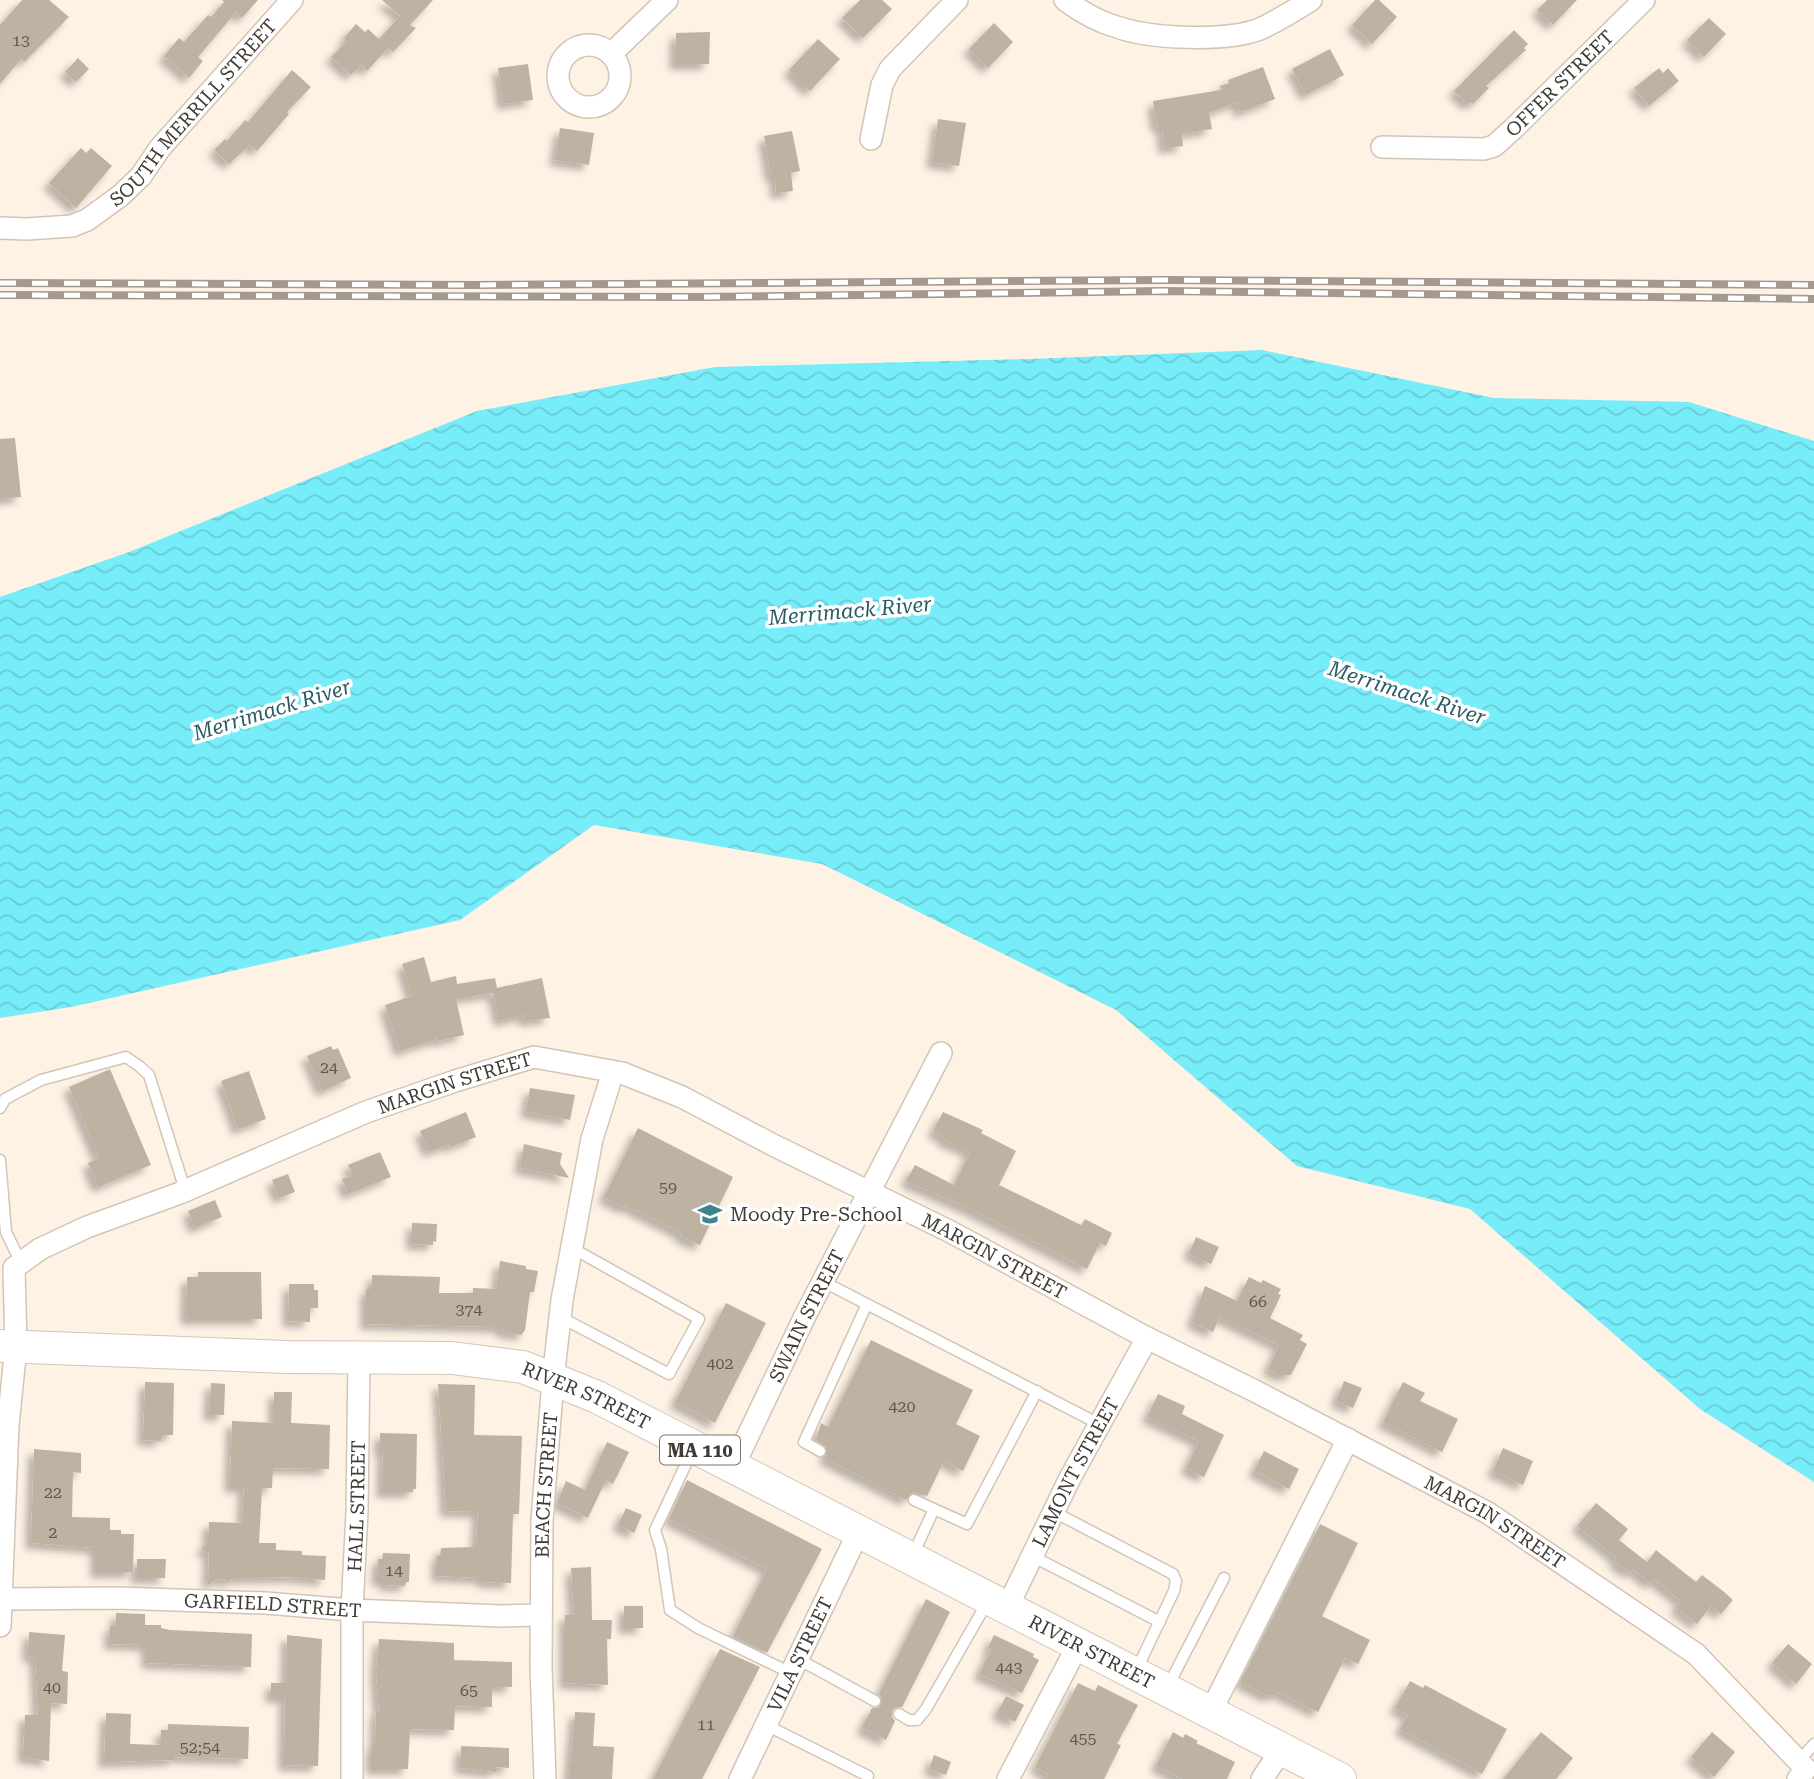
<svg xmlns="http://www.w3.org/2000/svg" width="1814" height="1779" viewBox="0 0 1814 1779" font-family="'Roboto Serif',serif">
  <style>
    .water { fill: url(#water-waves) }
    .building { fill: #beb2a2; filter: url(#shadow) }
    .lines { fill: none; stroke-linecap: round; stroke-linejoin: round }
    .service-casing { stroke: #d3c5b6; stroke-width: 13 }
    .minor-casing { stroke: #d3c5b6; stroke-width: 24 }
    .primary-casing { stroke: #d3c5b6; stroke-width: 34 }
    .service { stroke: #fff; stroke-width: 10 }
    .minor { stroke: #fff; stroke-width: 21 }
    .primary { stroke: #fff; stroke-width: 32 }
    .rail-casing { stroke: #a2998f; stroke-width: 8 }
    .rail { stroke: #fff; stroke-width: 5; stroke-dasharray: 16; stroke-linecap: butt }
    .labels { text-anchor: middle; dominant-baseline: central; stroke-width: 7; stroke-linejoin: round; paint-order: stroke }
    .number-label { font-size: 16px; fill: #605950 }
    .shield { fill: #fff; stroke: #797671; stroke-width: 2 }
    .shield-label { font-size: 18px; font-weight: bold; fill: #403b34 }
    .street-label { font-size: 19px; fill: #403b34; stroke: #fff }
    .poi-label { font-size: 19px; fill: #403b34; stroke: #fff; text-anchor: start }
    .water-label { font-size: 21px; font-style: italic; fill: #2a5d63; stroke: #fff }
  </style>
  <defs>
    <pattern id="water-waves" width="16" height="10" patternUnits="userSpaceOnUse" patternTransform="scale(1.75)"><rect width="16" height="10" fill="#77edf9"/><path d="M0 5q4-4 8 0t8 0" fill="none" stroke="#68ccd6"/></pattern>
    <filter id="shadow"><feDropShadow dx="-6" dy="6" stdDeviation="3.5" flood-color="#0004"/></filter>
  </defs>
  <rect width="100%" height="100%" fill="#fef2e5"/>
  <path class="water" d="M1262,350l232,48 195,4 125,39v1041l-114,-73 -230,-200 -173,-43 -181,-156 -294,-146 -228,-39 -134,95 -389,87 -71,11v-421l129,-45 348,-141 238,-44 315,-8z"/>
  <path class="building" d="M22,0h27l20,17 -45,45 -3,-3 -21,25v-59z
    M222,0h36l-16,18 -6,-6 -38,45 5,4 -14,17 -25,-22 15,-18 5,4 24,-27 3,2 13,-15z
    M382,0h51l-23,25 6,3 -23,24 -5,-4 -21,23 -6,-6 -10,10 -20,-18 16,-16 -3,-3 12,-14 9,8 3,-3 11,10 21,-23z
    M860,0h22l10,9 -29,29 -21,-20z
    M1375,0h4l18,17 -25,27 -20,-19z
    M1547,0h30l-24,25 -16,-15z
    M1709,18l17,16 -22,23 -17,-17z
    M994,23l19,19 -25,26 -19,-19z
    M1514,30l14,14 -4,4 2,2 -40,36 3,2 -16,16 -3,-2 -2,2 -14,-13z
    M710,32l-1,32h-34l1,-31z
    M818,39l22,20 -30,32 -21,-21z
    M1330,49l14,26 -38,20 -14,-26z
    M78,58l11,11 -13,13 -11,-10z
    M528,64l5,36 -30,4 -5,-36z
    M1263,67l12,32 -35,13 -3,-10 -28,11 3,16 -30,5 1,12 -19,2 -2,-22 -5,1 -4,-26 68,-11 -1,-4 9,-3 -1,-3z
    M1659,68l4,5 5,-5 11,13 -30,25 -15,-18z
    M292,70l19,17 -24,25 2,2 -32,37 -7,-6 -21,19 -15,-14 11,-11 2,2 18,-21 3,2z
    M938,119l28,4 -7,43 -27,-4z
    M560,128l34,5 -5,32 -34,-5z
    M792,131l8,40 -9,2 2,18 -17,2 -1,-17h-4l-7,-40z
    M81,148l5,5 5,-5 21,18 -36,42 -27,-25z
    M15,438l6,59 -21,2v-60z
    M424,957l7,25 25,-6 1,8 38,-6 2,10 45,-10 8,40 -25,3 -1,-6 -24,6 -7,-28 -37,6 8,36 -26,6 -1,-2 -37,12 -15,-46 27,-9 -10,-32z
    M331,1046l2,4 5,-2 13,30 -29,13 -15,-35z
    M110,1069l41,96 -53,22 -10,-24 11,-5 -30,-71z
    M249,1071l17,48 -28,10 -17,-48z
    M530,1088l45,7 -5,25 -44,-8z
    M466,1112l10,25 -26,10 -1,-3 -20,8 -9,-21z
    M943,1112l40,18 -2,3 35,18 -17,34 82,40 4,-6 27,14 -6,13 -6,-3 -13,26 -117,-60 -64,-28 9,-16 39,20 16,-33 -18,-9 -4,1 -5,-7 -10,-6z
    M638,1128l95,49 -33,68 -20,-9 1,-3 -56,-28 -1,3 -20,-11z
    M524,1144l38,9 -2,11 9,14 -49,-10z
    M380,1152l11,25 -43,17 -6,-15 11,-4 -5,-10z
    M288,1174l7,18 -16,6 -7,-18z
    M215,1200l7,17 -27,11 -7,-17z
    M412,1223l25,1 -1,18 -3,-1v4l-21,-1z
    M1196,1237l23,10 -8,17 -22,-10z
    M500,1261l26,5v3l12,2 -4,21h-4l-5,38 -4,5 -20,-4 1,-4 -136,-3v-35h6v-14l68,2 -1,16h34v-5l23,1z
    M198,1272h63l1,47h-73l-3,-2 1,-40h11z
    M1249,1277l12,6 2,-3 18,9 -3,5 3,1 -11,23 33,17 -3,5 7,4 -16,31h-12l-11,-6 11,-24 -59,-28 -7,15 -21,-10 13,-36 32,15z
    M289,1284h25v6h4v18h-8v14l-22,-1z
    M726,1303l40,20 -51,100 -40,-21z
    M871,1340l102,50 -17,34 24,12 -17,35 -19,-10 -17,35 -14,-4 -7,8 -82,-42 3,-4v-6l-11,-8 5,-17 7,4z
    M1344,1381l18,7 -9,20 -17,-7z
    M145,1382l29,1 -1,52h-12v6l-18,-1z
    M1403,1382l22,11 -5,8 38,18 -16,33 -59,-30z
    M211,1383l14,1 -1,31h-15z
    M438,1384l37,1 -1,50 48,1 -3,78h-6l-2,69 -28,-1v-4l-46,-2v-20h3l1,-8 35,-1 2,-35 -32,-1z
    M274,1392h18l-1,31 39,2 -1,44 -56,-1 -1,20h-10l-3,55h17v7l26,1v4l24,1 -1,24 -31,-3 -61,1 -4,3 -11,-2 -10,6 1,-32 -8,-4 7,-6 1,-21 33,1 2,-36h-14l2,-66 42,2z
    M1158,1394l27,12 -3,8 42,21 -20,42 -18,-9 13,-27 -52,-24z
    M380,1433l37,1 -1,55h-3v3h-31l1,-42h-3z
    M607,1442l22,10 -16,32 -7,-4 -18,38 -31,-15 9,-22 19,9z
    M1503,1448l30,13 -10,24 -30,-14z
    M34,1449l47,4v20l-8,-1 -1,45 38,1v12h11v4h13l-1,38h-37v-24l-65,-5z
    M1264,1451l35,18 -10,20 -35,-18z
    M687,1480l135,69 -55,104 -34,-17 34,-67 -98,-50z
    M1596,1503l32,26 -9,11 28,22 9,-12 40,32 6,-7 21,16 10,9 -12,14 -10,-8 -14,18 -21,-16 5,-7 -27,-22 -3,5 -18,-15 -3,4 -16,-12 3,-3 -40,-32z
    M626,1508l16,7 -8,18 -16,-8z
    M1320,1524l38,19 -36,73 48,24 -12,24 -13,-6 -27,54 -39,-19 -11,3 -28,-14z
    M383,1553l27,1 -1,28h-3l-1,4 -20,-1v-5h-8l1,-21h4z
    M137,1559h29l-1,19h-28z
    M591,1567l1,53h20l-1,19h-4l1,46 -43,-2v-68h9l-3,-47z
    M926,1599l24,13 -48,95h-6l-4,4v6l3,4 -9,19 -24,-12 10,-20h6l4,-4v-6l-3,-4z
    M624,1606h19v22h-19z
    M116,1613l29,1v11h16v3l9,2 82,4 -1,33 -104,-4v-18l-37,-1v-18h6z
    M29,1632l36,3 -3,36 6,1 -1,32 -16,-1 -2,58 -26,-4 2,-42h13l-3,-58 -7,-1z
    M287,1635l35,4 -4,127 -34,-1 1,-68h-14v-14h15z
    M994,1635l40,19 -1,3 6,3 -17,33 -43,-19 12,-25 -3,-1z
    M379,1639l75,4v17l58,2v25h-20v20l-37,-1 -1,24 -44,-1 -2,40h-36v-24h3l1,-33h3l-3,-41z
    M1788,1644l24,20 -16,20 -24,-21z
    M720,1649l40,18 -58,112h-49z
    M1410,1681l13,7 2,-3 82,44 -25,45 -82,-45 8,-14 -13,-7z
    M1078,1683l17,8 3,-6 40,20 -21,39 4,1 -17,34h-58l2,-5 -13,-7z
    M1006,1696l18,9 -9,17 -18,-9z
    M575,1712l20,1 -2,33 21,1 -2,32h-43z
    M106,1713l25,1 -1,30 31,1v-15h7v-6l81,3 -1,32 -74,-2v3l-70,2z
    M1173,1732l10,6 2,-4 13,7 -2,2 39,19 -8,17h-45l-26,-13z
    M1541,1732l32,26 -17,21h-53z
    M1712,1732l23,20 -21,25 -23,-20z
    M461,1746l48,2v20l-13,-1v5l-36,-4z
    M934,1755l17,7 -5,13 -17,-6z"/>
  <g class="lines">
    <g class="service-casing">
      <path id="service" d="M0,1108l5,-9 36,-19 85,-23 13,9 10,9 36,115
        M0,1160l6,72 15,31
        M824,1282l275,142
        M560,1317l109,57 30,-55 -127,-71
        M693,1449l-38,81 6,19 9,61 28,18 93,45
        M820,1451l-16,-9 63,-138
        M914,1500l53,24 70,-133
        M1054,1512l119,62 3,7 -2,10 -38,80
        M1032,1556l128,66
        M912,1557l22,-48
        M798,1659l77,42
        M1168,1686l56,-108
        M899,1714l10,6h8l9,-11 62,-108
        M766,1725l102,51
        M1799,1761l15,-17"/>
    </g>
    <g class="minor-casing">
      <g id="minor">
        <path d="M1065,0c15,11 34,22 52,27 34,12 109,15 143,2 17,-8 35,-19 51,-29"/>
        <circle cx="589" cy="76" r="31"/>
        <path d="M611,54l56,-54"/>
        <path d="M871,139l11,-54 8,-16 67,-69"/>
        <path id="s1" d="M1382,147l102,2 10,-3 19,-17 131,-129"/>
        <path id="s2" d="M0,228l27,1 45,-3 15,-6 33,-24 21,-20 19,-28 132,-148"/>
        <path id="s3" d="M733,1467l72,-151 136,-263"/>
        <path id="s4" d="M3,1599l114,-1 148,5 87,7 149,6 39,-1"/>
        <path id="s5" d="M1007,1608l63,-130 77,-140"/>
        <path id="s6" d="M0,1626l8,-201 8,-78 -2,-79 26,-19 47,-22 93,-34 186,-81 89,-31 79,-24 88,16 60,24 91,48 176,86 198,107 106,52 235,123 208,141 110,115 -8,10"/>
        <path d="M1211,1711l137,-272"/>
        <path id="s7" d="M352,1779v-169l5,-98 2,-155"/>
        <path id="s8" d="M545,1779l-4,-112 1,-146 11,-142 9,-79 30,-161 21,-67"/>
        <path id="s9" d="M740,1779l119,-248"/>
        <path d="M1008,1779l70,-134"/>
        <path d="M1262,1779l20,-30"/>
      </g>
    </g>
    <g class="primary-casing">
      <g id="primary">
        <path id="s10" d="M0,1346l286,11 166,1 71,9 74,30 743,382"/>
      </g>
    </g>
    <use href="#service" class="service"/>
    <use href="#minor" class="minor"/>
    <use href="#primary" class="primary"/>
    <g class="rail-casing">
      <path id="rail" d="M0,283l475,2 688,-5 651,5
        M0,295l702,2 461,-6 651,8"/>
    </g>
    <use href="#rail" class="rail"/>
  </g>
  <defs>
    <g id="school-bare" transform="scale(1.89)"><path d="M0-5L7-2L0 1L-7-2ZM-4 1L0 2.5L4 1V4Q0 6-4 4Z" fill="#3d848e" stroke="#fff" stroke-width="2.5" paint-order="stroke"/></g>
  </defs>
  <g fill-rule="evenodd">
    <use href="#school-bare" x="710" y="1214"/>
  </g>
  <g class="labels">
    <g class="number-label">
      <text x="21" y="40">13</text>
      <text x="329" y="1067">24</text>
      <text x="668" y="1187">59</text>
      <text x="1258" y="1301">66</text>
      <text x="469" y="1309">374</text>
      <text x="720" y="1363">402</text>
      <text x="902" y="1406">420</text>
      <text x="53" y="1492">22</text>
      <text x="53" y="1532">2</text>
      <text x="394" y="1570">14</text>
      <text x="1009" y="1667">443</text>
      <text x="52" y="1687">40</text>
      <text x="469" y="1690">65</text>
      <text x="706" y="1724">11</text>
      <text x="1083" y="1738">455</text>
      <text x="200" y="1747">52;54</text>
    </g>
    <rect class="shield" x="660" y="1435.5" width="80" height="29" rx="5"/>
    <g class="shield-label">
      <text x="700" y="1450">MA 110</text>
    </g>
    <g class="street-label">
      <text stroke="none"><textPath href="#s1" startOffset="203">OFFER STREET</textPath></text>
      <text stroke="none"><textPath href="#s2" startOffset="240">SOUTH MERRILL STREET</textPath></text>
      <text stroke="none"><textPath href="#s6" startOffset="838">MARGIN STREET</textPath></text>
      <text stroke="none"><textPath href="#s6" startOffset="1426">MARGIN STREET</textPath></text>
      <text stroke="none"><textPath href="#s3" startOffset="168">SWAIN STREET</textPath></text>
      <text stroke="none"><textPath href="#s10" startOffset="593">RIVER STREET</textPath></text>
      <text stroke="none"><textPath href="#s5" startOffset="152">LAMONT STREET</textPath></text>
      <text stroke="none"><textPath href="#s8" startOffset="294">BEACH STREET</textPath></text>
      <text stroke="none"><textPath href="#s7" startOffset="273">HALL STREET</textPath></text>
      <text stroke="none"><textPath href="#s6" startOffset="1993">MARGIN STREET</textPath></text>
      <text stroke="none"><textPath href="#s4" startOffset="270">GARFIELD STREET</textPath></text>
      <text stroke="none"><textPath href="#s10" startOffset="1160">RIVER STREET</textPath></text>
      <text stroke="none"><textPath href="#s9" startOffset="138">VILA STREET</textPath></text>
    </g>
    <g class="poi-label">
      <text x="730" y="1214">Moody Pre-School</text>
    </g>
    <g class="water-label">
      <text transform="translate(850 611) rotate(-5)">Merrimack River</text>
      <text transform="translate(1407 693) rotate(18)">Merrimack River</text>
      <text transform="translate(272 710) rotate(-17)">Merrimack River</text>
    </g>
  </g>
</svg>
